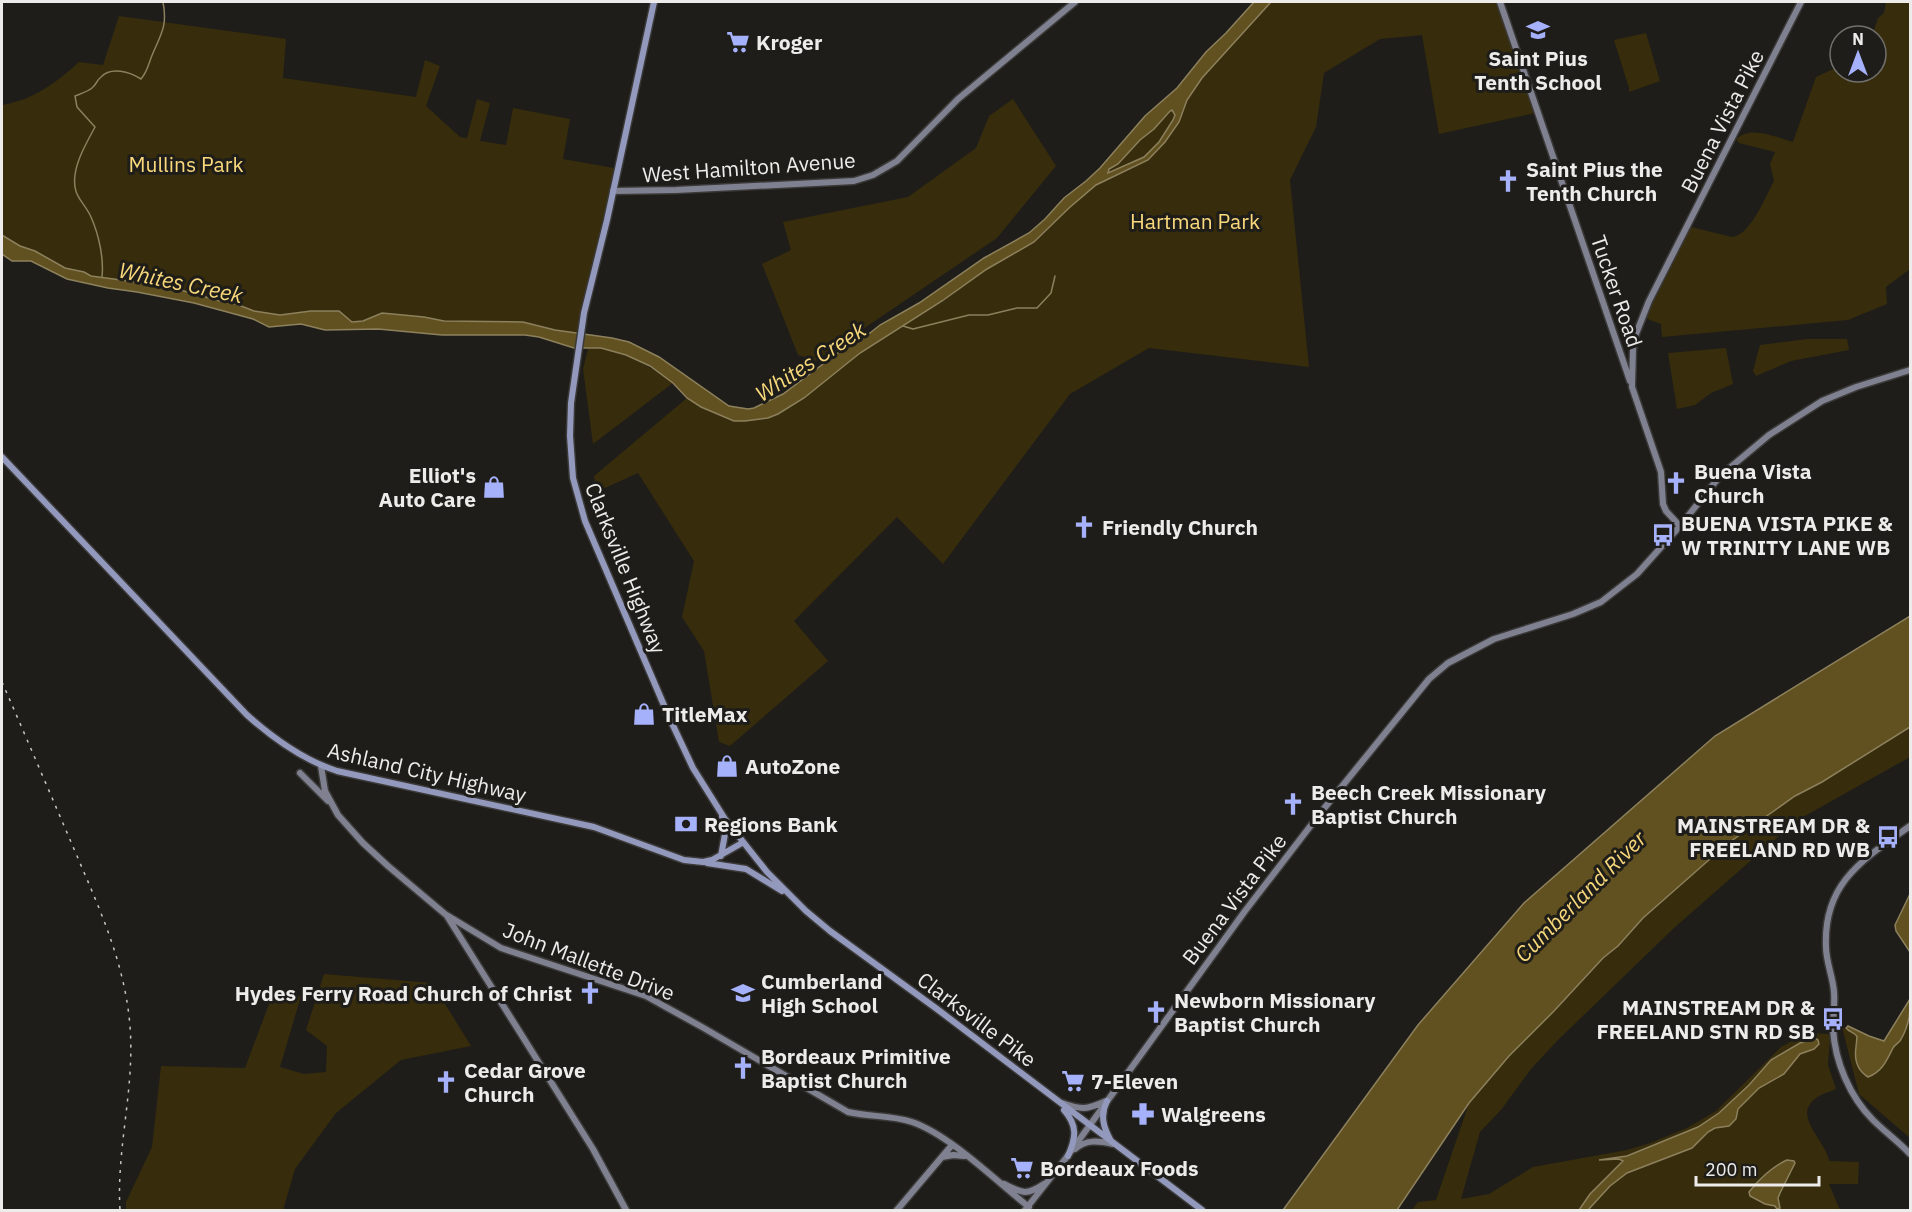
<svg xmlns="http://www.w3.org/2000/svg" width="1912" height="1212" viewBox="0 0 1912 1212" font-family="'IBM Plex Sans',sans-serif">
  <style>
    .green { fill: #372c0c }
    .water { fill: #625120; stroke: #8c805d; stroke-width: 1.5; fill-rule: evenodd }
    .lines { fill: none; stroke-linecap: round; stroke-linejoin: round }
    .stream { stroke: #8c805d; stroke-width: 1.5 }
    .secondary-casing { stroke: #3a3937; stroke-width: 9 }
    .primary-casing { stroke: #3a3937; stroke-width: 9 }
    .secondary { stroke: #7f8191; stroke-width: 6 }
    .primary { stroke: #9398bd; stroke-width: 6 }
    .rail { stroke: #c6c5c3; stroke-width: 1.5; stroke-dasharray: 3 6; stroke-linecap: butt }
    .labels { text-anchor: middle; dominant-baseline: central; stroke-width: 6; stroke-linejoin: round; paint-order: stroke }
    .poi-label { font-size: 21px; font-weight: bold; fill: #edecea; stroke: #1e1d19; text-anchor: start }
    .street-label { font-size: 21px; fill: #edecea; stroke: #1e1d19 }
    .park-label { font-size: 21px; fill: #f9d97c; stroke: #1e1d19 }
    .water-label { font-size: 22px; font-style: italic; fill: #f8d87b; stroke: #1e1d19 }
  </style>
  <rect width="100%" height="100%" fill="#1e1d19"/>
  <path class="green" d="M1259,2h239l37,111 -96,21 -17,-99 -42,4 -56,34 -8,54 -26,53 19,187 -160,-19 -79,46 -127,170 -46,-47 -103,104 34,40 -98,85 -11,-4 -15,-91 -22,-34 12,-56 -56,-88 -42,19 -2,-16 93,-78 14,9 33,14h11l23,-3 10,-4 82,-61 82,-52 45,-32 47,-27 12,-11z
    M1886,2h24v267l-24,18 1,17 -39,16 -186,17 -1,-13 -19,-7 45,-91 45,11c19,-2 33,-40 42,-56l-4,-17 5,-12 -36,-9 -3,-4c16,-14 39,-2 57,3l23,-65 24,-11v6h36v-36h-4l6,-18 6,-5z
    M119,16l167,23 -3,39 133,19 9,-37 15,6 -14,40 34,31 7,1 10,-39 13,4 -10,38 26,4 7,-37 57,11 -7,40 51,9 -35,169 -310,-19 -174,-39 -93,-35v-139c31,-5 54,-22 77,-43l24,3z
    M1646,33l14,48 -31,11v-4l-15,-48z
    M1013,99l43,67 -59,72 -181,123 -18,-6 -36,-91 29,-14 -8,-28 125,-25 68,-49 13,-32z
    M1807,339h40l2,11 -58,11 -35,15 -3,-5 7,-26z
    M601,348c28,8 49,17 72,35l-80,61 -10,-75 5,-20z
    M1726,348l7,36 -22,9 -16,12 -18,4 -9,-56z
    M1910,727v30l-114,64 -122,107 -116,112 -27,29 -30,41 -21,22 -19,67 28,-5 44,-27 94,-17 23,-7 37,-15 29,-17 65,-64 18,-10 13,-4 16,1 2,4 -2,27 8,24c-6,3 -16,5 -21,10 -23,17 12,43 14,62l30,1 -1,22h-29l11,26h-428l6,-8 18,-2 33,-97 40,-47 45,-45 49,-53 15,-12 25,-28 84,-74 68,-48 27,-14z
    M324,974l108,9 39,63 -70,14 -65,53 -41,56 -12,41h-157v-8l26,-55 9,-81 84,2 26,-69 30,-3 -21,71 24,7 22,-2 1,-26 -21,-16z
    M1910,1008v130l-51,-44 -17,-67 41,20z"/>
  <path class="water" d="M1254,2h17l-69,76 -15,22 -8,22 -14,20 -17,18 -52,25 -27,23 -35,34 -47,27 -45,32 -82,52 -56,45 -26,16 -10,4 -23,3h-11l-33,-14 -14,-9 -14,-15 -23,-17 -24,-11 -25,-7h-27l-35,-11 -14,-2h-83l-64,-6 -53,1 -24,-6 -32,3 -16,-8 -59,-16 -57,-11 -29,-4 -41,-9 -36,-18h-19l-10,-7v-19l18,11 15,5 30,17 19,4 7,4 75,10 54,15 16,3 18,7 26,4 31,-4h28l13,11 11,-1 19,-8 42,4 20,4 79,1 32,8 57,8 17,4 30,15 70,49 19,3 6,-1 29,-14 56,-42 31,-19 10,-8 39,-22 65,-45 45,-25 16,-14 19,-21 22,-17 14,-13 45,-52 32,-28 29,-36 20,-19zM1172,110l3,5 -2,5 -14,22 -15,15 -36,16 1,-4 9,-5 22,-24 14,-11 16,-18z
    M1910,616v111l-88,55 -27,14 -68,48 -84,74 -25,28 -15,12 -49,53 -45,45 -40,47 -72,107h-114l135,-185 106,-122 191,-167z
    M1910,894v58l-14,-21 -1,-6z
    M1910,999c1,15 -2,29 -10,42 -2,2 -6,5 -7,7 -6,12 -11,24 -25,29 -11,-7 -14,-17 -12,-30 0,-1 1,-9 1,-10 -1,-4 -8,-5 -11,-9l2,-2 21,10 15,5z
    M1815,1038l3,2 1,4 -5,5 -14,5 -16,20 -25,14 -21,21 -2,10 -7,7 -14,2 -7,4 -16,16 -65,25 -17,13 -22,24h-9l11,-16 33,-33 -4,-2 -20,1 28,-4 71,-29 21,-14 30,-28 22,-25 29,-17z
    M1787,1160l7,1 1,2 -15,30 -2,5 2,10 -3,1 -2,-3 -10,-2 -15,-8 -1,-4c9,-12 24,-26 38,-32z"/>
  <g class="lines">
    <path class="stream" d="M102,277c2,-18 -3,-42 -11,-60 -7,-16 -19,-20 -16,-42 2,-16 12,-33 20,-48l-18,-20 -2,-11c5,-2 12,-4 17,-8 4,-3 5,-8 9,-11 10,-11 29,-5 40,2 6,-7 7,-13 10,-21 9,-23 17,-30 12,-56
      M903,326l10,3 56,-14h19l29,-7h20l14,-15 4,-17"/>
    <g class="secondary-casing">
      <path id="secondary" d="M1500,2l130,379
        M613,191l63,-1 178,-9 19,-6 24,-14 61,-62 117,-97
        M1680,526l-14,-15 -3,-7 -2,-32 -29,-85 1,-38 3,-15 13,-33 152,-299
        M321,766l4,25 13,24 25,28 25,23 57,48 56,34 145,48 56,31 146,85c21,5 43,3 64,10 38,13 84,59 117,85
        M300,773l28,28
        M1910,826c-46,33 -87,56 -84,121 0,15 7,30 8,45 1,12 -1,25 -1,37 2,33 17,68 40,91 12,12 26,22 37,34
        M447,916l146,233 33,61
        M1062,1103c20,7 24,7 44,-2
        M1075,1149c11,-10 24,-8 38,-5
        M942,1157l11,-2 12,1
        M1004,1184c18,9 22,12 40,0
        M897,1210l55,-65
        M1025,1210l41,-52 179,-247 77,-100 107,-132 19,-16 46,-24 79,-25 28,-12 36,-28 43,-48 40,-50 49,-41 53,-34 34,-14 54,-17"/>
    </g>
    <g class="primary-casing">
      <path id="primary" d="M654,2l-47,218 -23,93 -13,90 -1,33 3,42 12,43 84,196 24,51 32,51 42,53 39,39 24,20 107,78 265,201
        M2,457l245,258c27,24 56,45 90,56l257,56 90,33 19,2 9,-2 30,-17
        M721,856l4,-22 -3,-18
        M707,863l39,6 36,22
        M1107,1101c-7,14 -4,26 4,40
        M1064,1110c14,16 12,28 4,46"/>
    </g>
    <use href="#secondary" class="secondary"/>
    <use href="#primary" class="primary"/>
    <path class="rail" d="M2,682c24,55 48,111 72,167 23,54 48,107 55,167 8,67 -13,129 -9,194"/>
  </g>
  <defs>
    <g id="school-bare" transform="scale(1.8)"><path d="M0-5L7-2L0 1L-7-2ZM-4 1L0 2.5L4 1V4Q0 6-4 4Z" fill="#a6b1fc" stroke="#1e1d19" stroke-width="2.5" paint-order="stroke"/></g>
    <g id="supermarket-bare" transform="scale(1.8)"><path d="M-6-5.5h2.5l.6 2H6L4.5 2H-2.5L-4.4-4H-6ZM-1.5 3.2a1.3 1.3 0 1 0 .1 0ZM3 3.2a1.3 1.3 0 1 0 .1 0Z" fill="#a6b1fc" stroke="#1e1d19" stroke-width="2.5" paint-order="stroke"/></g>
    <g id="church-bare" transform="scale(1.8)"><path d="M-1.2-6h2.4v3.5h3.3v2.4h-3.3V6h-2.4V-.1h-3.3v-2.4h3.3Z" fill="#a6b1fc" stroke="#1e1d19" stroke-width="2.5" paint-order="stroke"/></g>
    <g id="shop-bare" transform="scale(1.8)"><path d="M-5-2.5h2.3a2.7 3.5 0 0 1 5.4 0H5L5.5 6h-11ZM-1.5-2.5h3a1.5 2.3 0 0 0-3 0Z" fill="#a6b1fc" stroke="#1e1d19" stroke-width="2.5" paint-order="stroke"/></g>
    <g id="bus-bare" transform="scale(1.8)"><path d="M-5-6H5V4H4V6H2V4H-2V6H-4V4H-5ZM-3.5-4V0h7V-4ZM-3.5 1.2v1.5H-2V1.2ZM2 1.2v1.5H3.5V1.2Z" fill="#a6b1fc" stroke="#1e1d19" stroke-width="2.5" paint-order="stroke"/></g>
    <g id="bank-bare" transform="scale(1.8)"><path d="M-6-4H6V4H-6ZM0-2.3a2.3 2.3 0 1 0 0 4.6a2.3 2.3 0 1 0 0-4.6Z" fill="#a6b1fc" stroke="#1e1d19" stroke-width="2.5" paint-order="stroke"/></g>
    <g id="pharmacy-bare" transform="scale(1.8)"><path d="M-2-6h4v4h4v4h-4v4h-4v-4h-4v-4h4Z" fill="#a6b1fc" stroke="#1e1d19" stroke-width="2.5" paint-order="stroke"/></g>
  </defs>
  <g fill-rule="evenodd">
    <use href="#school-bare" x="1538" y="30"/>
    <use href="#supermarket-bare" x="738" y="42"/>
    <use href="#church-bare" x="1508" y="181"/>
    <use href="#church-bare" x="1676" y="483"/>
    <use href="#shop-bare" x="494" y="487"/>
    <use href="#church-bare" x="1084" y="527"/>
    <use href="#bus-bare" x="1663" y="535"/>
    <use href="#shop-bare" x="644" y="714"/>
    <use href="#shop-bare" x="727" y="766"/>
    <use href="#church-bare" x="1293" y="804"/>
    <use href="#bank-bare" x="686" y="824"/>
    <use href="#bus-bare" x="1888" y="837"/>
    <use href="#church-bare" x="590" y="993"/>
    <use href="#school-bare" x="743" y="993"/>
    <use href="#church-bare" x="1156" y="1012"/>
    <use href="#bus-bare" x="1833" y="1019"/>
    <use href="#church-bare" x="743" y="1068"/>
    <use href="#supermarket-bare" x="1073" y="1081"/>
    <use href="#church-bare" x="446" y="1082"/>
    <use href="#pharmacy-bare" x="1143" y="1114"/>
    <use href="#supermarket-bare" x="1022" y="1168"/>
  </g>
  <g class="labels">
    <g class="poi-label">
      <text x="756" y="42">Kroger</text>
      <text x="1538" y="58" text-anchor="middle">Saint Pius<tspan x="1538" dy="24">Tenth School</tspan></text>
      <text x="1526" y="169">Saint Pius the<tspan x="1526" dy="24">Tenth Church</tspan></text>
      <text x="1694" y="471">Buena Vista<tspan x="1694" dy="24">Church</tspan></text>
      <text x="476" y="475" text-anchor="end">Elliot's<tspan x="476" dy="24">Auto Care</tspan></text>
      <text x="1681" y="523">BUENA VISTA PIKE &amp;<tspan x="1681" dy="24">W TRINITY LANE WB</tspan></text>
      <text x="1102" y="527">Friendly Church</text>
      <text x="662" y="714">TitleMax</text>
      <text x="745" y="766">AutoZone</text>
      <text x="1311" y="792">Beech Creek Missionary<tspan x="1311" dy="24">Baptist Church</tspan></text>
      <text x="704" y="824">Regions Bank</text>
      <text x="1870" y="825" text-anchor="end">MAINSTREAM DR &amp;<tspan x="1870" dy="24">FREELAND RD WB</tspan></text>
      <text x="761" y="981">Cumberland<tspan x="761" dy="24">High School</tspan></text>
      <text x="572" y="993" text-anchor="end">Hydes Ferry Road Church of Christ</text>
      <text x="1174" y="1000">Newborn Missionary<tspan x="1174" dy="24">Baptist Church</tspan></text>
      <text x="1815" y="1007" text-anchor="end">MAINSTREAM DR &amp;<tspan x="1815" dy="24">FREELAND STN RD SB</tspan></text>
      <text x="761" y="1056">Bordeaux Primitive<tspan x="761" dy="24">Baptist Church</tspan></text>
      <text x="464" y="1070">Cedar Grove<tspan x="464" dy="24">Church</tspan></text>
      <text x="1091" y="1081">7-Eleven</text>
      <text x="1161" y="1114">Walgreens</text>
      <text x="1040" y="1168">Bordeaux Foods</text>
    </g>
    <g class="street-label">
      <text transform="translate(1722 121) rotate(-63)">Buena Vista Pike</text>
      <text transform="translate(749 167) rotate(-4)">West Hamilton Avenue</text>
      <text transform="translate(1617 291) rotate(71)">Tucker Road</text>
      <text transform="translate(626 568) rotate(68)">Clarksville Highway</text>
      <text transform="translate(427 772) rotate(13)">Ashland City Highway</text>
      <text transform="translate(1234 899) rotate(-53)">Buena Vista Pike</text>
      <text transform="translate(589 961) rotate(21)">John Mallette Drive</text>
      <text transform="translate(977 1019) rotate(37)">Clarksville Pike</text>
    </g>
    <g class="park-label">
      <text x="186" y="164">Mullins Park</text>
      <text x="1195" y="221">Hartman Park</text>
    </g>
    <g class="water-label">
      <text transform="translate(181 282) rotate(12)">Whites Creek</text>
      <text transform="translate(810 361) rotate(-33)">Whites Creek</text>
      <text transform="translate(1580 896) rotate(-45)">Cumberland River</text>
    </g>
  </g>
  <rect width="1912" height="1212" fill="none" stroke="#edecea" stroke-width="6"/>
  <g transform="translate(1858 54)"><circle r="28" fill="#1e1d19" stroke="#71706d" stroke-width="1.5"/>
  <path d="M0-4.5L10 22L0 15L-10 22Z" fill="#a6b1fc"/>
  <text y="-9" font-size="16" font-weight="bold" text-anchor="middle" fill="#edecea">N</text>
  </g>
  <path d="M1696 1176v9h123v-9" fill="none" stroke="#edecea" stroke-width="3"/>
  <text x="1705" y="1176" font-size="18" fill="#edecea" stroke="#1e1d19" stroke-width="4.5" paint-order="stroke">200 m</text>
</svg>
